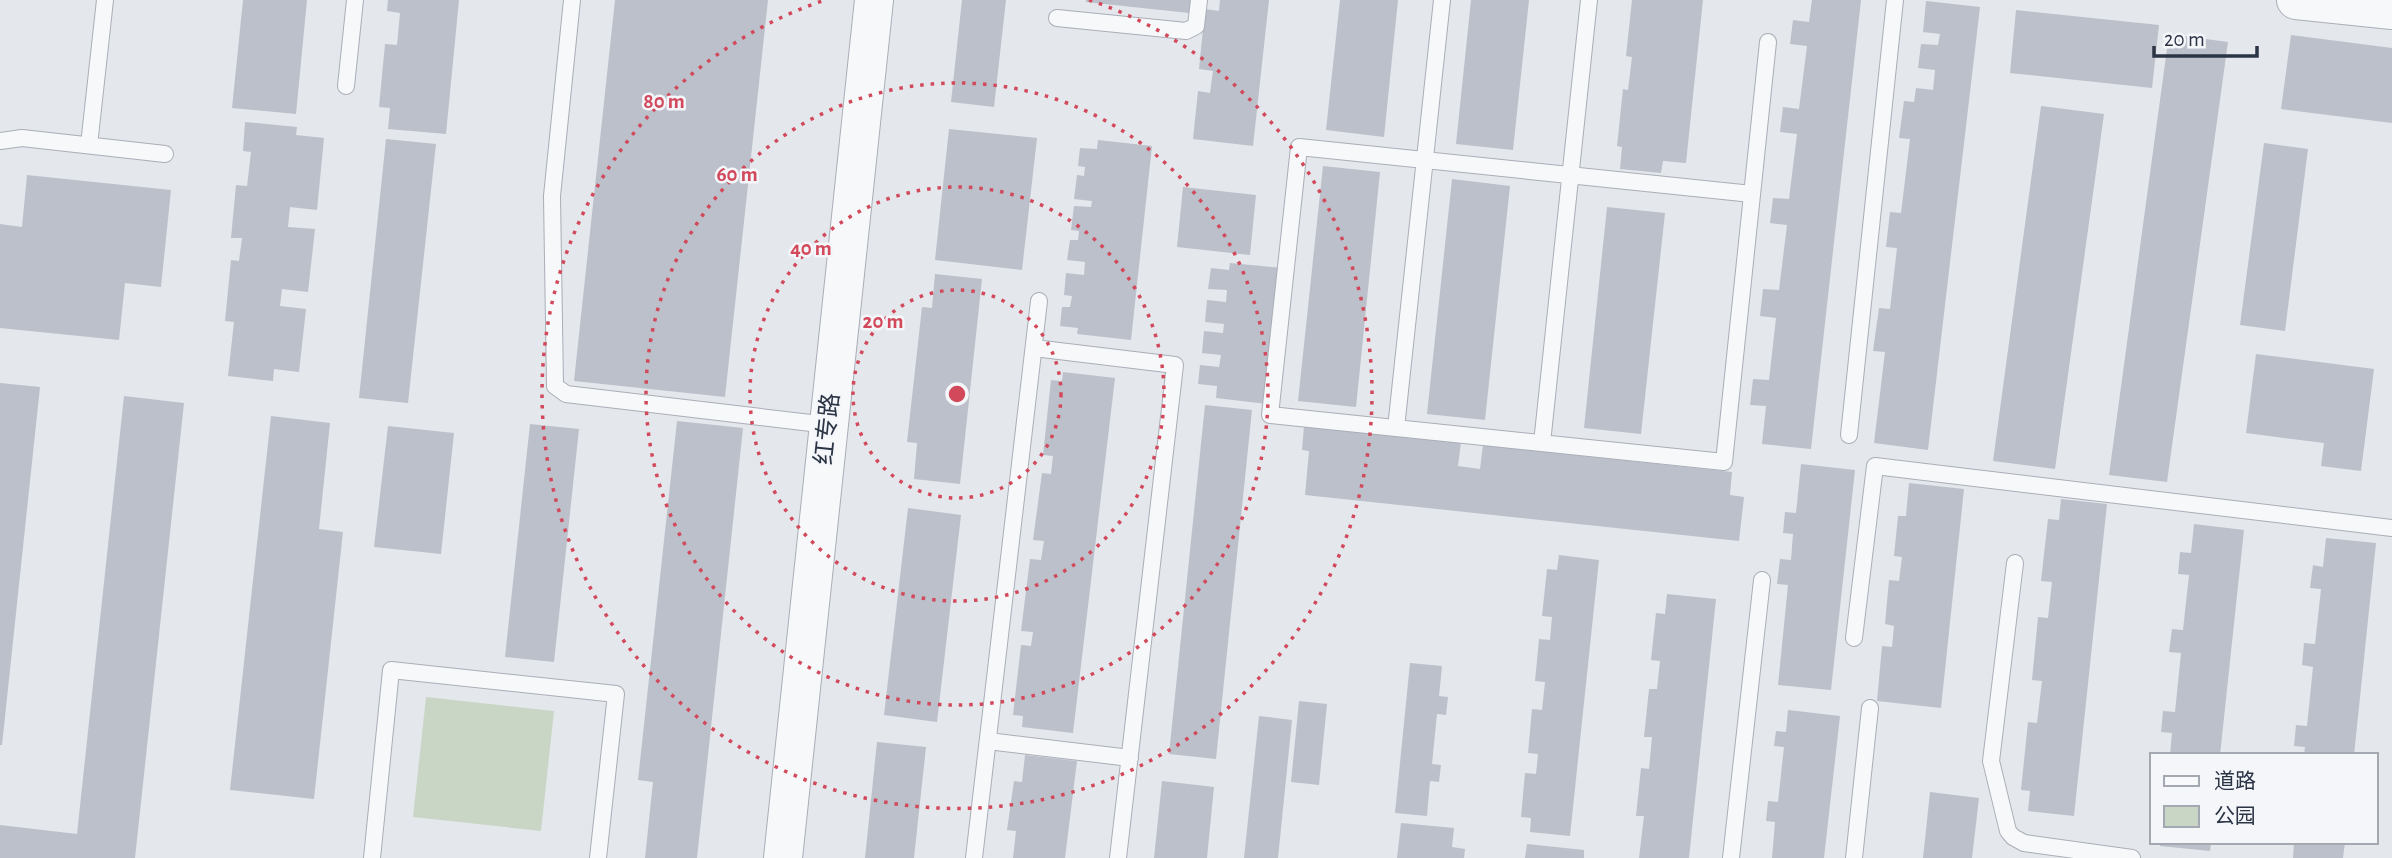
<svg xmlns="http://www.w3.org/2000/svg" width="2392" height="858" viewBox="0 0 2392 858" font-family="'Alegreya Sans','Noto Sans SC',sans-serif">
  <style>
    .green { fill: #c9d6c5 }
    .building { fill: #bbc0ca }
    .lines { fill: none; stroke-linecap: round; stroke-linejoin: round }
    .service-casing { stroke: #a9aeb7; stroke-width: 18 }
    .tertiary-casing { stroke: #a9aeb7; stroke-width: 40 }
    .service { stroke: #f7f8fa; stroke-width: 16 }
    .tertiary { stroke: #f7f8fa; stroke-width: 38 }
    .ring { fill: none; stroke: #d1495b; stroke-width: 3.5; stroke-dasharray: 3.5 7 }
    .labels { text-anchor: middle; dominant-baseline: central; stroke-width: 5; stroke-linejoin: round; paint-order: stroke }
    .street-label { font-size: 24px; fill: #2b3445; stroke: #f4f6f9 }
    .centre { fill: #d1495b; stroke: #f4f6f9; stroke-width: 3.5 }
    .ring-label { font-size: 21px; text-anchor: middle; font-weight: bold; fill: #d1495b; stroke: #f4f6f9; stroke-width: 5; stroke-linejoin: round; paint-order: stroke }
  </style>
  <rect width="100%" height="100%" fill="#e4e7ec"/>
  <path class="green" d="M426,697l128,14 -13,120 -128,-14z"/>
  <path class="building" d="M243,0h64l-11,114 -64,-6z
    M388,0h71l-13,134 -58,-5 2,-21 -11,-1 6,-63 12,1 3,-32 -13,-2z
    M615,0h153l-43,397 -151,-16z
    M962,0h44l-12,107 -43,-5z
    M1086,0h105l-2,13 -103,-11z
    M1220,0h49l-16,146 -60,-7 5,-48 12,2 3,-22 -14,-2 6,-60 14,2z
    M1340,0h58l-14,137 -58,-7z
    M1471,0h58l-16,150 -57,-6z
    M1632,0h71l-17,163 -23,-2 -2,12 -41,-4 2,-22 -5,-1 6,-57 5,1 4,-33 -6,-1z
    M1812,0h49l-50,449 -49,-5 4,-38 -16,-1 3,-26 16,1 7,-62 -16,-2 3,-27 16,1 8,-65 -17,-2 3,-25 16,1 8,-65 -17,-2 3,-25 16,2 8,-63 -17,-2 3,-24 16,2z
    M1926,1l54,6 -52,443 -54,-7 11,-91 -12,-1 6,-43 11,1 7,-61 -11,-1 4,-35 11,1 9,-74 -11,-1 5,-37 10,1 2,-14 17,2 2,-20 -17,-2 3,-24 17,1 2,-11 -17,-2z
    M2016,10l143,15 -7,63 -142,-15z
    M2169,34l59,8 -61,440 -58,-7z
    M2291,35l101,13v75l-111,-14z
    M2041,106l63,8 -49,355 -62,-8z
    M245,122l52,5 -1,8 28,3 -7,72 -27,-3 -2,20 27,2 -7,63 -26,-3 -2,17 26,3 -7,63 -25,-3 -1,12 -45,-5 6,-54 -9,-1 6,-61 8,1 3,-23h-11l5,-53 11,1 4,-34 -8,-1z
    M949,129l88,9 -15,132 -87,-10z
    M386,139l50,5 -28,259 -49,-5z
    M1098,140l54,6 -21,194 -54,-6 1,-6 -18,-2 2,-19h8l2,-11 -8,-1 2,-22 18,2 1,-13 -18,-2 3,-20h8l1,-9 -8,-1 3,-24 17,1 1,-6 -18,-2 3,-24 7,1 1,-9 -7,-1 2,-18 17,1z
    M2264,143l44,6 -23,182 -45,-6z
    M1323,166l57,6 -24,235 -58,-6z
    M27,175l144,15 -10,97 -36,-4 -6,57 -119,-12v-104l22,3z
    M1452,179l58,7 -25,234 -58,-6z
    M1183,187l73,8 -6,60 -73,-8z
    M1607,207l58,6 -24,221 -57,-6z
    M1230,263l52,5 -15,136 -51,-6 1,-12 -19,-2 2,-19 19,2 2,-12 -19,-2 2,-22 19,2 1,-9 -19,-2 2,-22 19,2 1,-12 -19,-1 3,-21 18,2z
    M935,274l47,5 -22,205 -46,-5 3,-36 -10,-1 15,-135 10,1z
    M2256,354l118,15 -13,102 -40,-5 3,-23 -78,-10z
    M1063,372l52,6 -42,355 -51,-6 1,-11 -10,-1 8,-70 10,1 2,-14 -12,-1 9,-72 11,1 3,-19 -11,-1 9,-67 9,1 2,-18 -10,-1 8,-75 11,1z
    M0,383l40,4 -38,358h-2z
    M124,396l60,7 -49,455h-135v-33l77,9z
    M1205,405l47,5 -36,349 -47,-5z
    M271,416l59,7 -11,106 24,3 -29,267 -84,-9z
    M677,421l66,7 -46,430h-52l8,-76 -15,-2z
    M530,424l49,5 -25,233 -49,-5z
    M388,426l66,7 -13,121 -67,-7z
    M1304,426l157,16 -3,24 22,3 3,-24 249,27 -2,23 14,2 -5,44 -434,-46 4,-44 -7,-1z
    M1801,464l54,6 -24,220 -53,-5 10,-100 -11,-1 3,-25 11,1 2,-26 -10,-1 2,-21 11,1z
    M1909,483l55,6 -23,219 -64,-7 5,-55 10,1 2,-21 -9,-2 4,-44 10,1 3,-24 -8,-1 4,-40h8z
    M2061,499l46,5 -33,312 -46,-5 2,-20 -9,-1 7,-68 9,1 5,-42 -10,-1 6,-63 10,1 4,-36 -11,-1 7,-62 11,1z
    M908,508l53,7 -24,207 -53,-7z
    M2194,524l50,6 -24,225h-50l2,-22 -11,-1 2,-21 12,1 6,-59 -12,-1 3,-23 11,1 6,-55 -11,-1 2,-22 11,1z
    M2326,538l50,5 -22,212h-50l1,-8 -11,-1 2,-21 11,1 6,-59 -11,-2 2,-22 11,1 6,-55 -11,-1 3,-23 10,2z
    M1559,555l40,5 -29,276 -40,-4 1,-14 -10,-1 4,-44 11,1 2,-20 -10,-1 4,-44 10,1 3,-28 -10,-1 4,-42 11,1 2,-23 -10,-1 5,-47 10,1z
    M1667,594l49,5 -27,259h-50l5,-42h-8l5,-48 8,1 3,-32h-8l5,-48h8l3,-28 -9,-1 5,-47 9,1z
    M1410,663l32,3 -3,30 9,1 -2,18 -9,-1 -5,50 9,1 -2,17 -9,-1 -3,35 -32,-3z
    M1299,701l28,3 -8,81 -28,-3z
    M1788,710l52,6 -16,142h-52l3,-36 -9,-1 2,-20 10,1 6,-55 -10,-1 2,-15 10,1z
    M1259,716l33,4 -14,138h-34z
    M877,742l49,5 -12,111h-49z
    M1025,755l52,6 -12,97h-52l3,-27 -9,-1 7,-49 8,1z
    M1162,781l52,6 -7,71h-53z
    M1930,792l49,6 -7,60h-49z
    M1401,823l53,5 -2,19 13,2 -1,9h-67z
    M2161,842h50l-1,9 -50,-5z
    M2294,842h51l-2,16h-50z
    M1527,844l57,6v8h-59z"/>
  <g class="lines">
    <g class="service-casing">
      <path id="service" d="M572,0l-20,196 3,190 11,8 262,31
        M1057,18l129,13 10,-5 3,-26
        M346,86l9,-86
        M0,141l22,-3 143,16
        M89,145l16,-145
        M1752,194l-453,-47 -29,268 454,47 44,-420
        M1034,348l141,17 -57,493
        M1396,428l46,-428
        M1849,435l46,-435
        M1542,443l47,-443
        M2015,563l-24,198 17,70 5,6 11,6 108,15
        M1854,638l21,-172 517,62
        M988,741l142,17
        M372,858l19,-188 225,24 -18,164
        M974,858l65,-557
        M1731,858l31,-278
        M1854,858l16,-150"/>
    </g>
    <g class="tertiary-casing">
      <path id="tertiary" d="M2296,0l96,10
        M783,858l91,-858"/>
    </g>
    <use href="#service" class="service"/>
    <use href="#tertiary" class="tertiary"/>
  </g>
  <g class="ring">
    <circle cx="957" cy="394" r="104"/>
    <circle cx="957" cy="394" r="207"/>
    <circle cx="957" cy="394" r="311"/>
    <path d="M1089 0A415 415 0 1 1 825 0"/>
  </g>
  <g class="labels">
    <g class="street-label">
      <text transform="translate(828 429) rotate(-84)">红专路</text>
    </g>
  </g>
  <circle cx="957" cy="394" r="10" class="centre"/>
  <g class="ring-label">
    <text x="664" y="108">80 m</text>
    <text x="737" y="181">60 m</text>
    <text x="811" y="255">40 m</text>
    <text x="883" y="328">20 m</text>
  </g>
  <rect x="2150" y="753" width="228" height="91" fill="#f4f6f9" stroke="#a4a8b1" stroke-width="2"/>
  <rect x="2164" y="776" width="35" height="10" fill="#f7f8fa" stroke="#a4a8b1" stroke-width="2"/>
  <text x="2214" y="788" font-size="21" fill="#2b3445">道路</text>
  <rect x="2164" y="806" width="35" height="21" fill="#c9d6c5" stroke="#a4a8b1" stroke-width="2"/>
  <text x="2214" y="823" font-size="21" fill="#2b3445">公园</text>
  <path d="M2154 46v10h103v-10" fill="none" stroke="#2b3445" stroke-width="3.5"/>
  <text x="2164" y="46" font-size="21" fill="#2b3445" stroke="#f4f6f9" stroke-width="5" paint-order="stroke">20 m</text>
</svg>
